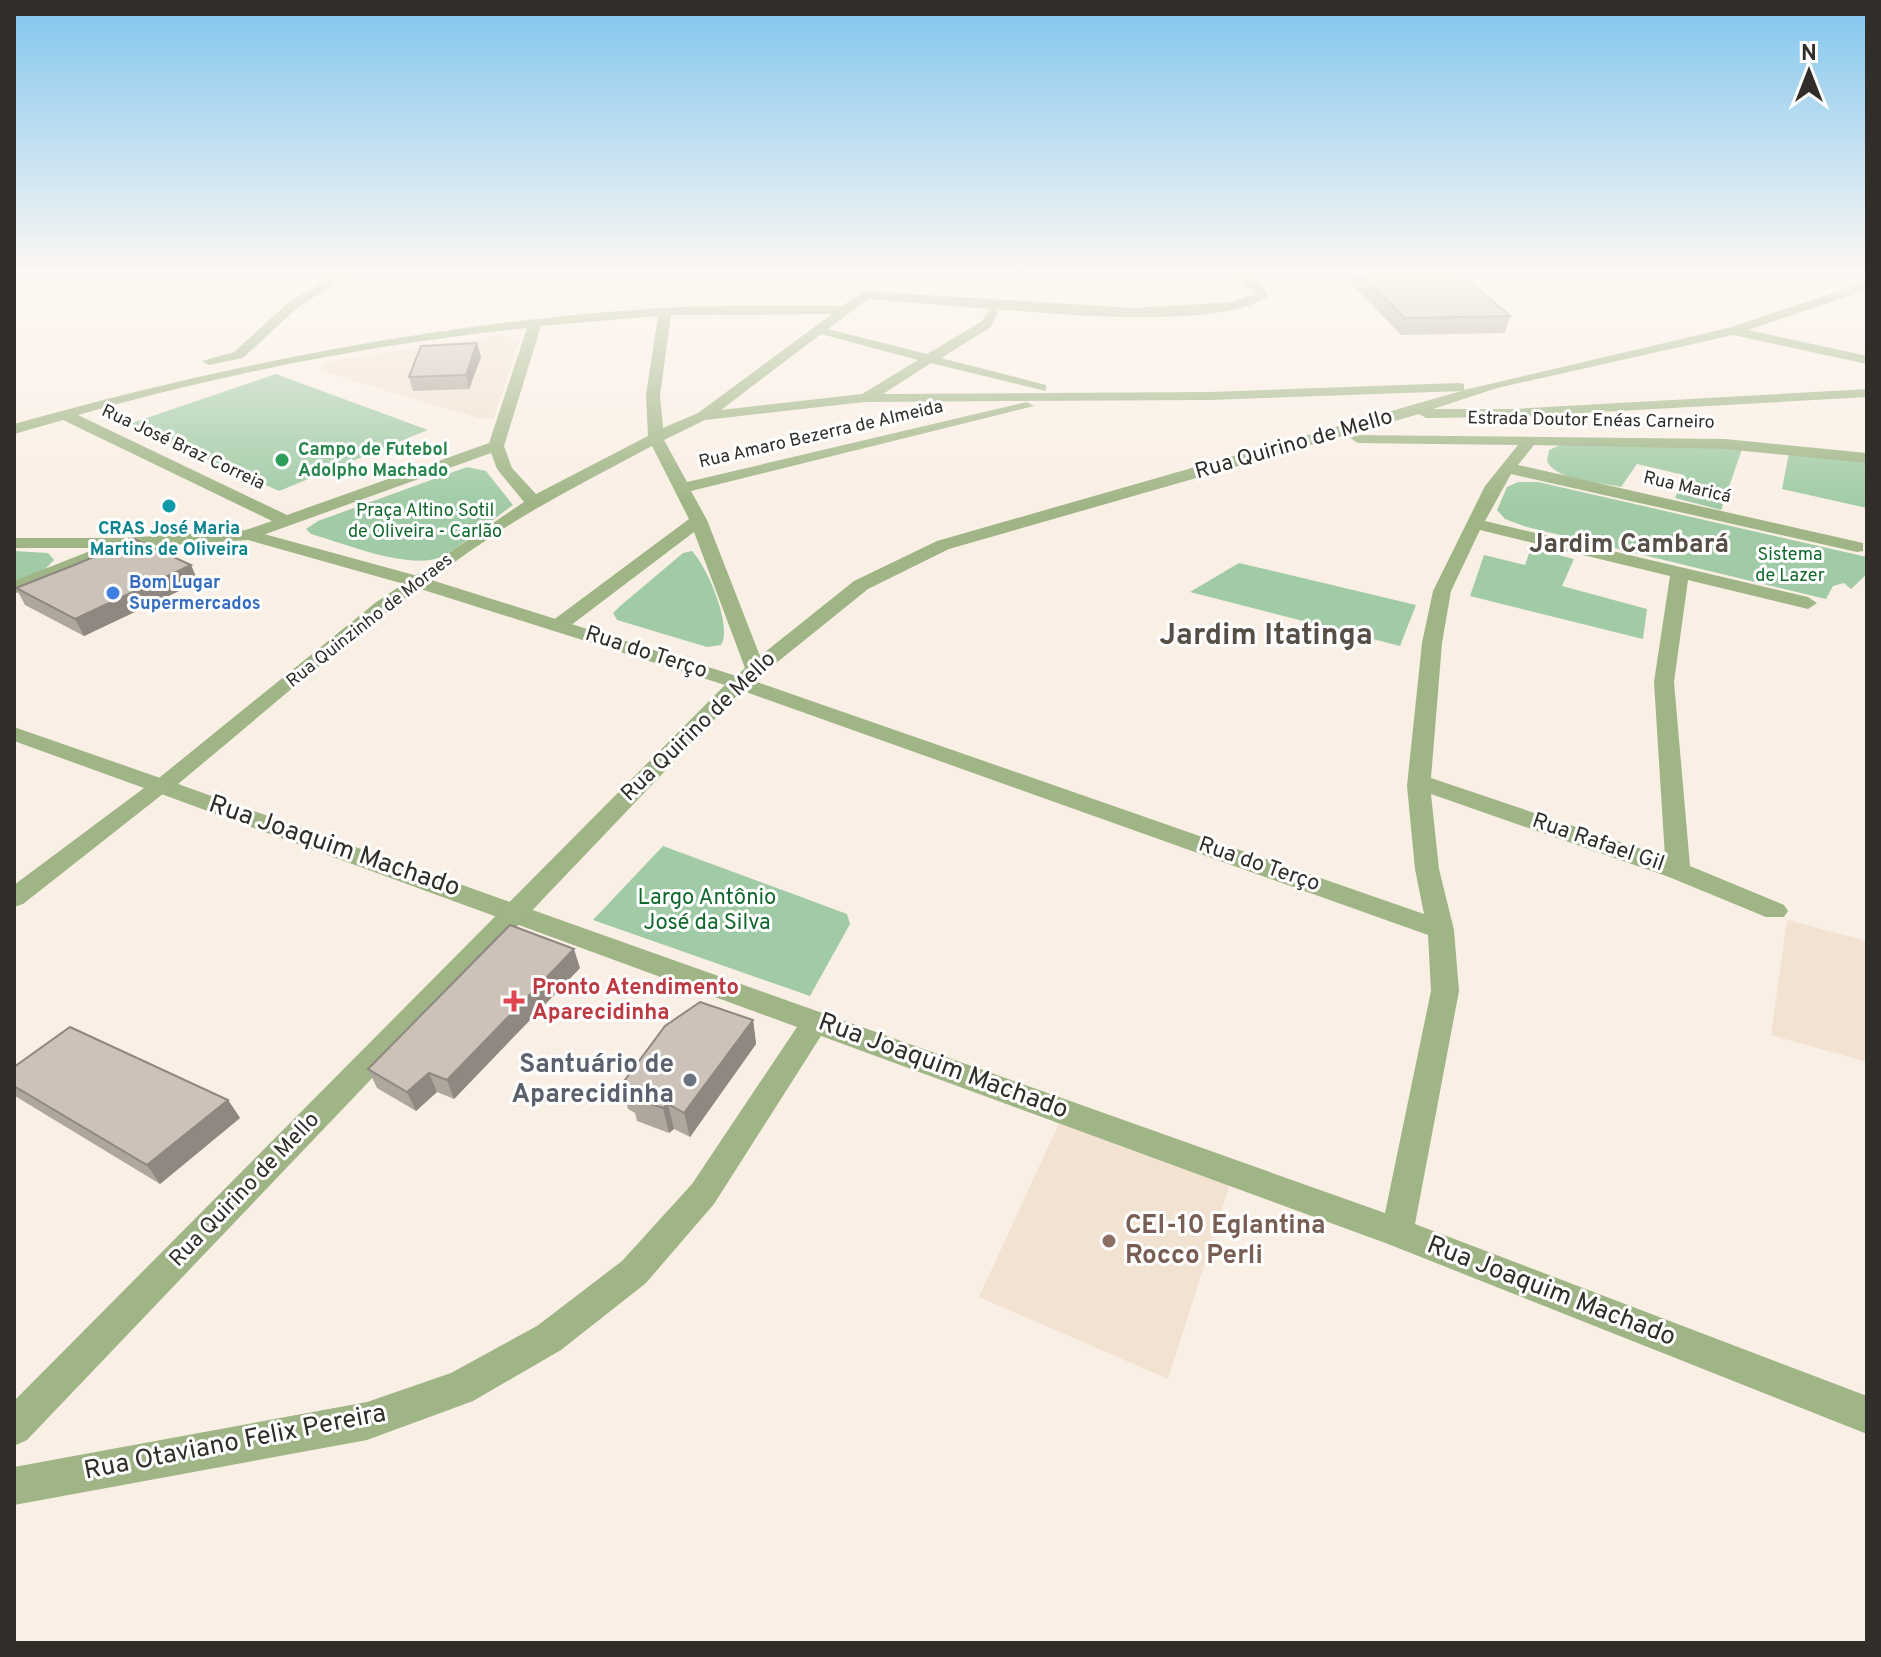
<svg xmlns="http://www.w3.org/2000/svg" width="1881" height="1657" viewBox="0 0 1881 1657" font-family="Overpass,sans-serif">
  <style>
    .built { fill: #f2e2d2 }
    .green { fill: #a1cba6 }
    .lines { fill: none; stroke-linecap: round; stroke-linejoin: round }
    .minor { fill: #9fb586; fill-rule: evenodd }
    .tertiary { fill: #9fb586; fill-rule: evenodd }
    .wall { fill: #afa79e }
    .shaded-wall { fill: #8f8881 }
    .building { fill: #ccc2b8; stroke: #8f8881; stroke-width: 2 }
    .leisure-dot { fill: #2e9e5b; stroke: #fff; stroke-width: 3 }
    .culture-dot { fill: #0f9aa8; stroke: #fff; stroke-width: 3 }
    .shop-dot { fill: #3f7fe0; stroke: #fff; stroke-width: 3 }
    .health-dot { fill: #e0444e; stroke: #fff; stroke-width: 3 }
    .worship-dot { fill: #6b7280; stroke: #fff; stroke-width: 3 }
    .education-dot { fill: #8d6e63; stroke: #fff; stroke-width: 3 }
    .labels { text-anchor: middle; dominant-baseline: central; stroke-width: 6; stroke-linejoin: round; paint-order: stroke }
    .far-street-label { font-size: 18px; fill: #312d29; stroke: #fff }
    .far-leisure-label { font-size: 18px; font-weight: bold; fill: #27864d; stroke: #fff; text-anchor: start }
    .far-park-label { font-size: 18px; fill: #11682c; stroke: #fff }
    .far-culture-label { font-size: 18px; font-weight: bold; fill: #0d838f; stroke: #fff }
    .far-shop-label { font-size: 18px; font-weight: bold; fill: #366cbe; stroke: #fff; text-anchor: start }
    .street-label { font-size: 22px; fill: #312d29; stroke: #fff }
    .park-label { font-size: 22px; fill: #11682c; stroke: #fff }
    .health-label { font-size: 22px; font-weight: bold; fill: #be3a42; stroke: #fff; text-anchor: start }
    .far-district-label { font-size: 26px; font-weight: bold; fill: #574f46; stroke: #fff }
    .near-street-label { font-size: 26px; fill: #312d29; stroke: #fff }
    .near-worship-label { font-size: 26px; font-weight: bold; fill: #5b616d; stroke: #fff; text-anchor: end }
    .near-education-label { font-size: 26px; font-weight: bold; fill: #785e54; stroke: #fff; text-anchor: start }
    .district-label { font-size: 30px; font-weight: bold; fill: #574f46; stroke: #fff }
  </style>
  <rect width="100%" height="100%" fill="#faefe5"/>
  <path class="built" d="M500,335l20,4 -26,79 -13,1 -164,-49 9,-8z
    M1787,920l80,21v121l-96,-27z
    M1061,1119l169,65 -62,195 -189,-82z"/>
  <path class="green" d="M276,374l152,56 -149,61 -150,-67z
    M1563,444l179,5 -21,61 -46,-12 9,-23 -47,-11 -16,23c-20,-5 -65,-6 -74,-26l2,-11z
    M1789,453l78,9v46l-85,-19z
    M467,467l19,4 27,34c-23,16 -46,38 -70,51 -30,16 -100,-13 -132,-22l-5,-5 12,-8z
    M1518,482h20l329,75v17l-16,15 -7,-6 -11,3 -7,13 -299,-72 -22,-8 -8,-9 10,-23z
    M1531,548l43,11 -12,27 85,23 -4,30 -173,-43 14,-41 41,10z
    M14,551l34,2 6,7 -9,9 -31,14z
    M692,551c15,15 41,76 29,94l-14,2 -90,-27 -4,-7 6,-6 64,-54z
    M1239,563l177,42 -16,41 -210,-54z
    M663,846l184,68 3,10 -40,72 -217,-76z"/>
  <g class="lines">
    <path class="minor" d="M336,273h15l-55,36 -53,49 -34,7 -7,-4 32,-9 54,-49z
      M1231,273c16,0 32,7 37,23 -45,34 -214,18 -272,13l2,3 -7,15 -50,31 105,27v6l-115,-28 -48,31 326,-2 250,-9 5,1v6l264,-62 139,-46v8l-119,40 119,26v8l-134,-29 -236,53 -64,21h79l355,-20v8l-355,20 -86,1 -7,-4 -470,135 -81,40 -114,92 670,233 -9,-45 -8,-83 15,-143 11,-52 52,-105 33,-41 -160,-2 -8,-5 3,-3 372,4 142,14v10l-142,-14 -191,-4 -16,20 345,78v8l-6,1 -346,-78 -26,47 323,76 9,6 -9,6 -120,-29 -14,102 16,184 94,39 4,6 -4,6h-18l-97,-40 -238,-83 8,75 15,61 5,61 -44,233 452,172v38l-479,-190 -567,-208 -107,168 -68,79 -85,67 -88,51 -106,39 -353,65v-38l353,-65 84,-29 86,-47 85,-65 70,-77 105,-157 -644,-236 -4,-5 226,-183 149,-101 -27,-33 -6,-16 -242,87 -9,-5 3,-4 29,-10 -209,-101 -49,14v-10c211,-59 427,-102 647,-116 60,-3 121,-2 181,-2l23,-15 268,17 98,-6 24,-8zM868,299l122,10 -9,13 -54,32 -99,-25zM832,314l-134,99 -35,15 -3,-33 11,-80zM658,316l-12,79 2,41 -112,58 -24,-26 -8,-22 37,-120zM527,328l-38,115 -202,72 -209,-100c146,-42 298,-71 449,-87zM821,334l97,26 -56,34 -141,16zM1461,391l-524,150 -83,40 -94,75 -53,-136 -16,-29 343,-85 -7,-4 -340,80 -23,-42 41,-20 160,-18 344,-2zM652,446l37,73 -137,102 -3,4 3,4h14l128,-97 51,136 -16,15 3,4 696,248 3,56 -46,222 -1207,-429c106,-88 210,-180 325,-255 48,-31 99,-56 149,-83zM1480,530l190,46 -16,106 11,175 -234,-79 11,-135 9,-52z
      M123,538l9,5 -3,4 -115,47v-13z"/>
    <path class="tertiary" d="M249,530l176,48 321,101 3,4 -722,757 -13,6v-45l711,-716 -314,-99 -163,-46 -125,8h-109v-10h109z
      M14,727l155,54 4,5 -150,118 -9,3v-22l130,-97 -130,-47z"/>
  </g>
  <path class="wall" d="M1341,273h119l50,43 -5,17 -104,2z
    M477,343l4,14 -12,32 -56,2 -4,-14z
    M191,565l7,17 -114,54 -59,-31 -9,-17z
    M580,968l-126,131 -17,-7 -21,19 -39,-23 -9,-19z
    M753,1020l3,24 -66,93 -16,-8 -5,4 -32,-12 -2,-8 -7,-4 -6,-25z
    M14,1067l214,33 12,18 -80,66 -145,-88 -1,-1z"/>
  <path class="shaded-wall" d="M477,343l4,14 -12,32 -3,-14z
    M191,565l7,17 -114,54 -9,-17z
    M574,949l6,19 -126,131 -7,-19z
    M753,1020l3,24 -66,93 -6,-24z
    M429,1073l8,19 -21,19 -9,-19z
    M228,1100l12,18 -80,66 -13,-19z
    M668,1104l6,25 -5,4 -6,-25z"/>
  <path class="building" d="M1360,273h100l50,43 -105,2z
    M477,343l-11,32 -57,2 12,-31z
    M134,539l57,26 -116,54 -59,-31 61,-24z
    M510,925l64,24 -127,131 -18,-7 -22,19 -39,-23z
    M700,1002l53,18 -69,93 -16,-9 -5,4 -33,-12 4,-4 -12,-8 43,-58z
    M70,1027l158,73 -81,65 -133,-79v-19z"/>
  <linearGradient id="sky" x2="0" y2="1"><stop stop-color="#80c5ee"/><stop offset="0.54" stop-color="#fdf8f3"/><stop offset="1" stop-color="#fdf8f3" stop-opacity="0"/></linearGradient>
  <rect width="1881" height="505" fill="url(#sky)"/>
  <circle class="leisure-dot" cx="282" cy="460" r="8"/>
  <circle class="culture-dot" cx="169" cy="506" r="8"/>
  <circle class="shop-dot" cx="113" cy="593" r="8"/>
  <path class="health-dot" d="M510 989h8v8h8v8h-8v8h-8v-8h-8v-8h8z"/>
  <circle class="worship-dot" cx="690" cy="1080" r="8"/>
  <circle class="education-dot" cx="1109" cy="1241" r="8"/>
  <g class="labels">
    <g class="far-street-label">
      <text transform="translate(1591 421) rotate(1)">Estrada Doutor Enéas Carneiro</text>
      <text transform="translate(821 435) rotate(-13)">Rua Amaro Bezerra de Almeida</text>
      <text transform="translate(183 448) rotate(25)">Rua José Braz Correia</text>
      <text transform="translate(1687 488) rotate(13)">Rua Maricá</text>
      <text transform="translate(370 621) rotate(-38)">Rua Quinzinho de Moraes</text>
    </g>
    <g class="far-leisure-label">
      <text x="298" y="450">Campo de Futebol<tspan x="298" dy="21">Adolpho Machado</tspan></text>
    </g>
    <g class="far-park-label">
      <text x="425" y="511">Praça Altino Sotil<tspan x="425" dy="21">de Oliveira - Carlão</tspan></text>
      <text x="1790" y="555">Sistema<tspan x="1790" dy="21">de Lazer</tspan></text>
    </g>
    <g class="far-culture-label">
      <text x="169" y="529">CRAS José Maria<tspan x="169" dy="21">Martins de Oliveira</tspan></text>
    </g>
    <g class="far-shop-label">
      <text x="129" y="583">Bom Lugar<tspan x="129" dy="21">Supermercados</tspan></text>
    </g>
    <g class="street-label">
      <text transform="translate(1294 445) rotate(-16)">Rua Quirino de Mello</text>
      <text transform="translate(646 653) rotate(18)">Rua do Terço</text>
      <text transform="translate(699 727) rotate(-44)">Rua Quirino de Mello</text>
      <text transform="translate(1598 843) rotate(19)">Rua Rafael Gil</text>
      <text transform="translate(1259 865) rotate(19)">Rua do Terço</text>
      <text transform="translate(245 1190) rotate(-46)">Rua Quirino de Mello</text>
    </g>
    <g class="park-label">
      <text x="707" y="898">Largo Antônio<tspan x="707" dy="25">José da Silva</tspan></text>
    </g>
    <g class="health-label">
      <text x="532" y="988">Pronto Atendimento<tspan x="532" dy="25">Aparecidinha</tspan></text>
    </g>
    <g class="far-district-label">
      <text x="1629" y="545">Jardim Cambará</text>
    </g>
    <g class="near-street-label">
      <text transform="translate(334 847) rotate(19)">Rua Joaquim Machado</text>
      <text transform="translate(943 1067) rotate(20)">Rua Joaquim Machado</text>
      <text transform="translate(1551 1292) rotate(21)">Rua Joaquim Machado</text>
      <text transform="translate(235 1443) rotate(-11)">Rua Otaviano Felix Pereira</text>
    </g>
    <g class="near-worship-label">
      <text x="674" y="1065">Santuário de<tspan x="674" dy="30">Aparecidinha</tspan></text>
    </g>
    <g class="near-education-label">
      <text x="1125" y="1226">CEI-10 Eglantina<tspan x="1125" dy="30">Rocco Perli</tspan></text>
    </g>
    <g class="district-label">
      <text x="1266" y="636">Jardim Itatinga</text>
    </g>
  </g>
  <rect width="1881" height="1657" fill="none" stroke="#312d29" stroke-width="32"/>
  <g transform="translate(1809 72)" stroke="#ffffff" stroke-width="6" paint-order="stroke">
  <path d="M0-6L14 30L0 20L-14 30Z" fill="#312d29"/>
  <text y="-12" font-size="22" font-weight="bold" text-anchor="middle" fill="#312d29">N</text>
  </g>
</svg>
